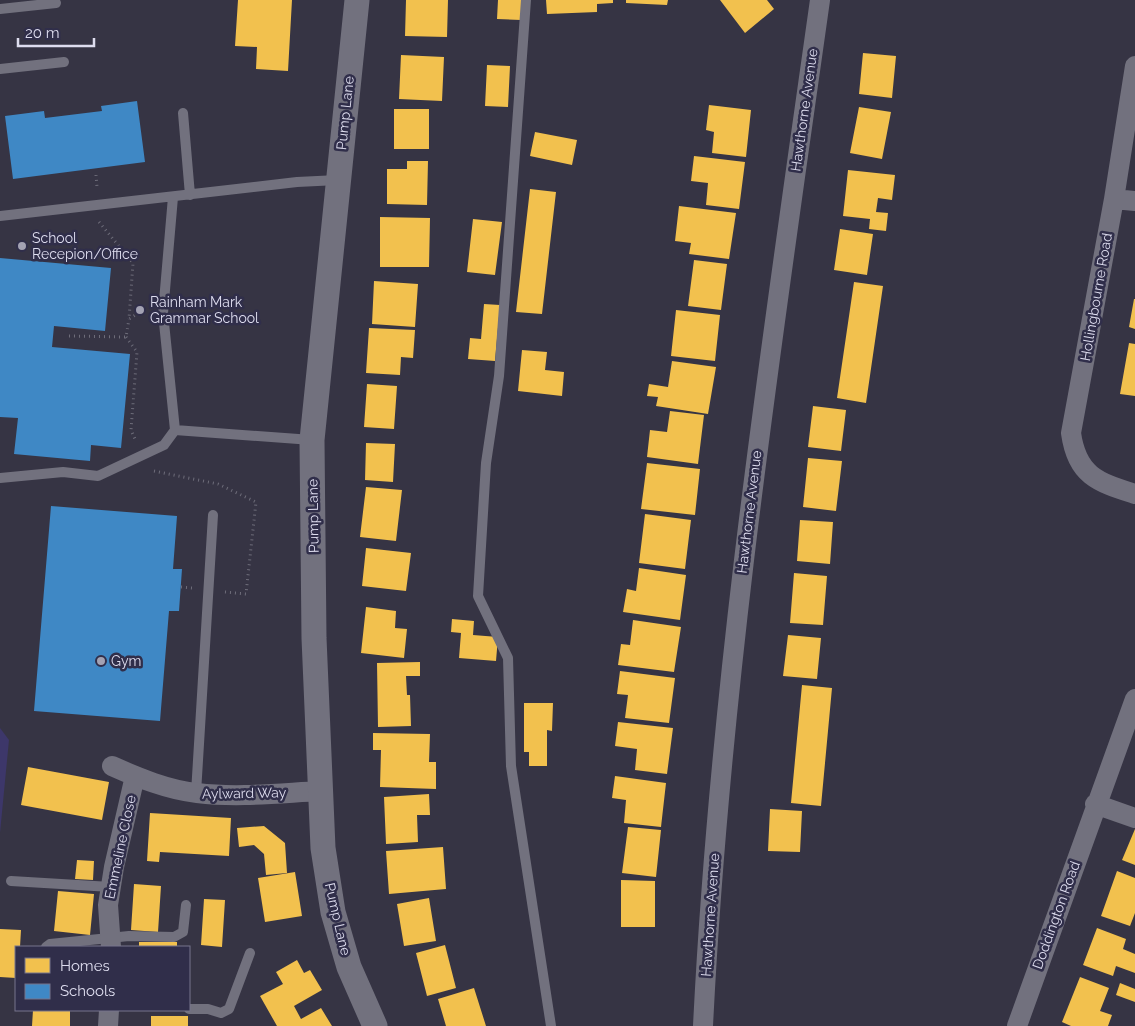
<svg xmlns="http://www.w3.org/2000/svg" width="1135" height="1026" viewBox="0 0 1135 1026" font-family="Raleway,sans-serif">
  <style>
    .green { fill: #3d376a }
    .homes { fill: #f2c14e }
    .schools { fill: #3f88c5 }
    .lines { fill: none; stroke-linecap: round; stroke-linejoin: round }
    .path { stroke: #6e6d7a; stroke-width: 3; stroke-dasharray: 1 4; stroke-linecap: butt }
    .service { stroke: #72717e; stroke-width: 10 }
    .minor { stroke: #72717e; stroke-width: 20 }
    .tertiary { stroke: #72717e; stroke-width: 25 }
    .poi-dot { fill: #a3a2b3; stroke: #302e4a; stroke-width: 2 }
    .labels { text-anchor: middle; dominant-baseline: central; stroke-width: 5; stroke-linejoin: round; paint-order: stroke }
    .street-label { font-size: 14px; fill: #deddef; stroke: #302e4a }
    .poi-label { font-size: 14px; fill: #deddef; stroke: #302e4a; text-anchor: start }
  </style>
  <rect width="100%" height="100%" fill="#363444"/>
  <path class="green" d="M0,728l9,12 -9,93z"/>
  <path class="homes" d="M238,0h54l-4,71 -32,-2 1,-22 -22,-1z
    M406,0h42l-1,37 -42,-1z
    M498,0h24l-1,20 -24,-1z
    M546,0h67v3l-16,1v8l-50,2z
    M626,0h42l-1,5 -41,-2z
    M720,0h47l7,9 -29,24z
    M863,53l33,3 -4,42 -33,-4z
    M401,55l43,2 -2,44 -43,-2z
    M487,65l23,1 -2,41 -23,-1z
    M709,105l42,5 -5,47 -34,-4 2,-21 -8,-2z
    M859,107l32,5 -9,47 -32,-6z
    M394,109h35v40h-35z
    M535,132l42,8 -5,25 -42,-9z
    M694,156l51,6 -6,47 -33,-4 2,-22 -17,-2z
    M407,161h21l-1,44 -40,-1v-35h20z
    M848,170l47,5 -3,25 -14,-2 -2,14 12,1 -2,18 -17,-2 1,-10 -27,-3z
    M530,189l26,3 -14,122 -26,-2z
    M679,206l57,7 -7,46 -40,-5 2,-11 -16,-2z
    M380,217l50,1 -1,49h-49z
    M473,219l29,3 -7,53 -28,-3z
    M840,229l33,5 -6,41 -33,-5z
    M694,260l33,4 -6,46 -33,-4z
    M374,281l44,3 -3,43 -43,-3z
    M854,282l29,4 -17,117 -29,-5z
    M1134,299h1v30l-6,-2z
    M484,304l16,1 -5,56 -27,-2 2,-21 11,1z
    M676,310l44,5 -5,46 -44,-5z
    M369,328l46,2 -2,28 -12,-1 -1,18 -34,-2z
    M1129,343l6,1v52l-15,-2z
    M522,350l25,2 -2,18 19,2 -2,24 -44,-5z
    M672,361l44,6 -8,47 -52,-8 2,-9 -11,-1 2,-12 19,3z
    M367,384l30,2 -3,43 -30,-2z
    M813,406l33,4 -5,41 -33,-4z
    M670,411l34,4 -6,49 -51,-7 3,-27 17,2z
    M366,443l29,1 -2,38 -28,-2z
    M808,458l34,3 -6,50 -33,-4z
    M647,463l53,6 -5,46 -54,-6z
    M366,487l36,3 -6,51 -36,-4z
    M645,514l46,6 -6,49 -46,-6z
    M800,520l33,2 -3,42 -33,-3z
    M366,548l45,5 -5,38 -44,-5z
    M639,568l47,7 -6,45 -57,-8 4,-23 9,2z
    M794,573l33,3 -4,49 -33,-2z
    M366,607l30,4 -1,17 12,1 -3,29 -43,-5z
    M452,619l22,2 -1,14 25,2 -2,24 -37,-3 2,-25 -10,-1z
    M633,620l48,7 -7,45 -56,-7 3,-21 9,1z
    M788,635l33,3 -4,41 -34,-3z
    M420,662v14h-14l1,19h3l1,31 -33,1 -1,-64z
    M620,671l55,7 -6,45 -44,-5 3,-23 -11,-1z
    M802,685l30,3 -11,118 -30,-3z
    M524,703h29l-1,28 -5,-1v36h-18v-14h-5z
    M618,722l55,6 -6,46 -32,-4 2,-21 -22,-3z
    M373,733l57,1 -1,28h7v27l-56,-2 1,-37h-8z
    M28,767l81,15 -7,38 -81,-15z
    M615,776l51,7 -5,44 -37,-4 2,-23 -14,-2z
    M429,794l1,21h-13l1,27 -32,2 -2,-47z
    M770,809l32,2 -2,41 -32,-1z
    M150,813l81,5 -2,38 -69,-4 -1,10 -12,-1z
    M264,826l21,17 2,30 -21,2 -2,-21 -10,-9 -15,2 -2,-19z
    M628,827l33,3 -5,47 -34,-4z
    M1135,829v36l-13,-5z
    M443,847l3,42 -57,5 -3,-43z
    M77,860l17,1 -1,19 -18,-1z
    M1117,871l18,7v35l-5,13 -29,-10z
    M295,872l7,44 -37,6 -7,-44z
    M621,880l34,1v46h-34z
    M134,884l27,2 -3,46 -27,-2z
    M58,891l36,3 -4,41 -36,-4z
    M429,898l7,43 -32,5 -7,-42z
    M204,899l21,1 -3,47 -21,-2z
    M1097,928l29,11 -3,10 12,5v19l-19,-7 -3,10 -30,-11z
    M0,929l21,1 -1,17h-4v31l-16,-1z
    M139,942h38v5h-38z
    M445,945l11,43 -29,8 -11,-43z
    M297,960l7,13 6,-3 12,20 -28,16 7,13 20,-11 11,18h-55l-17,-30 23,-12 -7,-12z
    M1080,977l29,11 -9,23 12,4 -4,11h-37l-9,-4z
    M1120,983l15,6v13l-19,-7z
    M474,988l12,38h-40l-8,-27z
    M33,1010h37v16h-38z
    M151,1016h37v10h-37z"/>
  <path class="schools" d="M137,101l8,61 -132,17 -8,-63 39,-5 1,7 57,-7 -1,-5z
    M0,258l111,10 -6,63 -51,-5 -2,21 78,7 -9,94 -30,-3 -1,16 -76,-7 4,-36 -18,-1z
    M51,506l126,10 -4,53h9l-3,42h-10l-9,110 -126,-10z"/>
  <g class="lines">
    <path class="path" d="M96,175l1,12
      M99,222l34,41 -4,56 16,-10
      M69,336l57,1 3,-18
      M126,337l11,15 -6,78 4,9
      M154,471l64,13 38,18 -10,92 -21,-2
      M181,587l11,1"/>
    <path class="service" d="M526,0l-27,376 -13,87 -8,133 30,62 3,108 40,260
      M0,9l56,-6
      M0,69l64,-7
      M183,113l7,82
      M0,216l297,-34 41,-2
      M175,430l137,10
      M0,478l63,-6 35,4 66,-31 11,-15 -12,-117 10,-116
      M196,793l17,-278
      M11,881l100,6
      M46,947l4,-3 79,-8 45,1 9,-5 3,-27
      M189,1009h19l13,4 8,-4 21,-56"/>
    <path class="minor" d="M1135,66l-21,133 -43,234c6,43 27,49 64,61
      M1114,199l21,2
      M112,766c27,12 56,24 85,27 41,5 83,0 124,-2
      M1095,804l40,14
      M111,947l-3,-42 6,-38 21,-91
      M108,1026l1,-16
      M703,1026c17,-344 69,-685 117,-1026
      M1017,1026l118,-327"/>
    <path class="tertiary" d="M357,0l-45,440 2,198 9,210 10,64 16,55 26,59"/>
  </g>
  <g class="poi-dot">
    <circle cx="22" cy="246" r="5"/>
    <circle cx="140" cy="310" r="5"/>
    <circle cx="101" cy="661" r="5"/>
  </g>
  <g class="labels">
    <g class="street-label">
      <text transform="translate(804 110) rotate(-82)">Hawthorne Avenue</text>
      <text transform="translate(345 113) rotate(-84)">Pump Lane</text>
      <text transform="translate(1096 297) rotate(-80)">Hollingbourne Road</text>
      <text transform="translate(749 512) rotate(-83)">Hawthorne Avenue</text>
      <text transform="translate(313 516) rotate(-91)">Pump Lane</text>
      <text transform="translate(244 793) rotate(-1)">Aylward Way</text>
      <text transform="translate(120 847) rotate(-78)">Emmeline Close</text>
      <text transform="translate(710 915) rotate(-86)">Hawthorne Avenue</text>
      <text transform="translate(1056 915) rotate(-70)">Doddington Road</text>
      <text transform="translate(338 919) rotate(77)">Pump Lane</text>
    </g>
    <g class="poi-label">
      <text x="32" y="238">School<tspan x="32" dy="16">Recepion/Office</tspan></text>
      <text x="150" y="302">Rainham Mark<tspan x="150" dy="16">Grammar School</tspan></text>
      <text x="111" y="661">Gym</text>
    </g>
  </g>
  <rect x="15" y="946" width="175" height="65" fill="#302e4a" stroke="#76748c"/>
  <rect x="25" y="958" width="25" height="15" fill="#f2c14e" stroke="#76748c"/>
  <text x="60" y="971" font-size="15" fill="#deddef">Homes</text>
  <rect x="25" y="984" width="25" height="15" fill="#3f88c5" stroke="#76748c"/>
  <text x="60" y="996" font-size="15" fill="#deddef">Schools</text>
  <path d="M18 38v8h76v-8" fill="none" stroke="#deddef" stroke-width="2.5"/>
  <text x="25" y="38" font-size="15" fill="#deddef" stroke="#302e4a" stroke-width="4" paint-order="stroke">20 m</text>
</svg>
